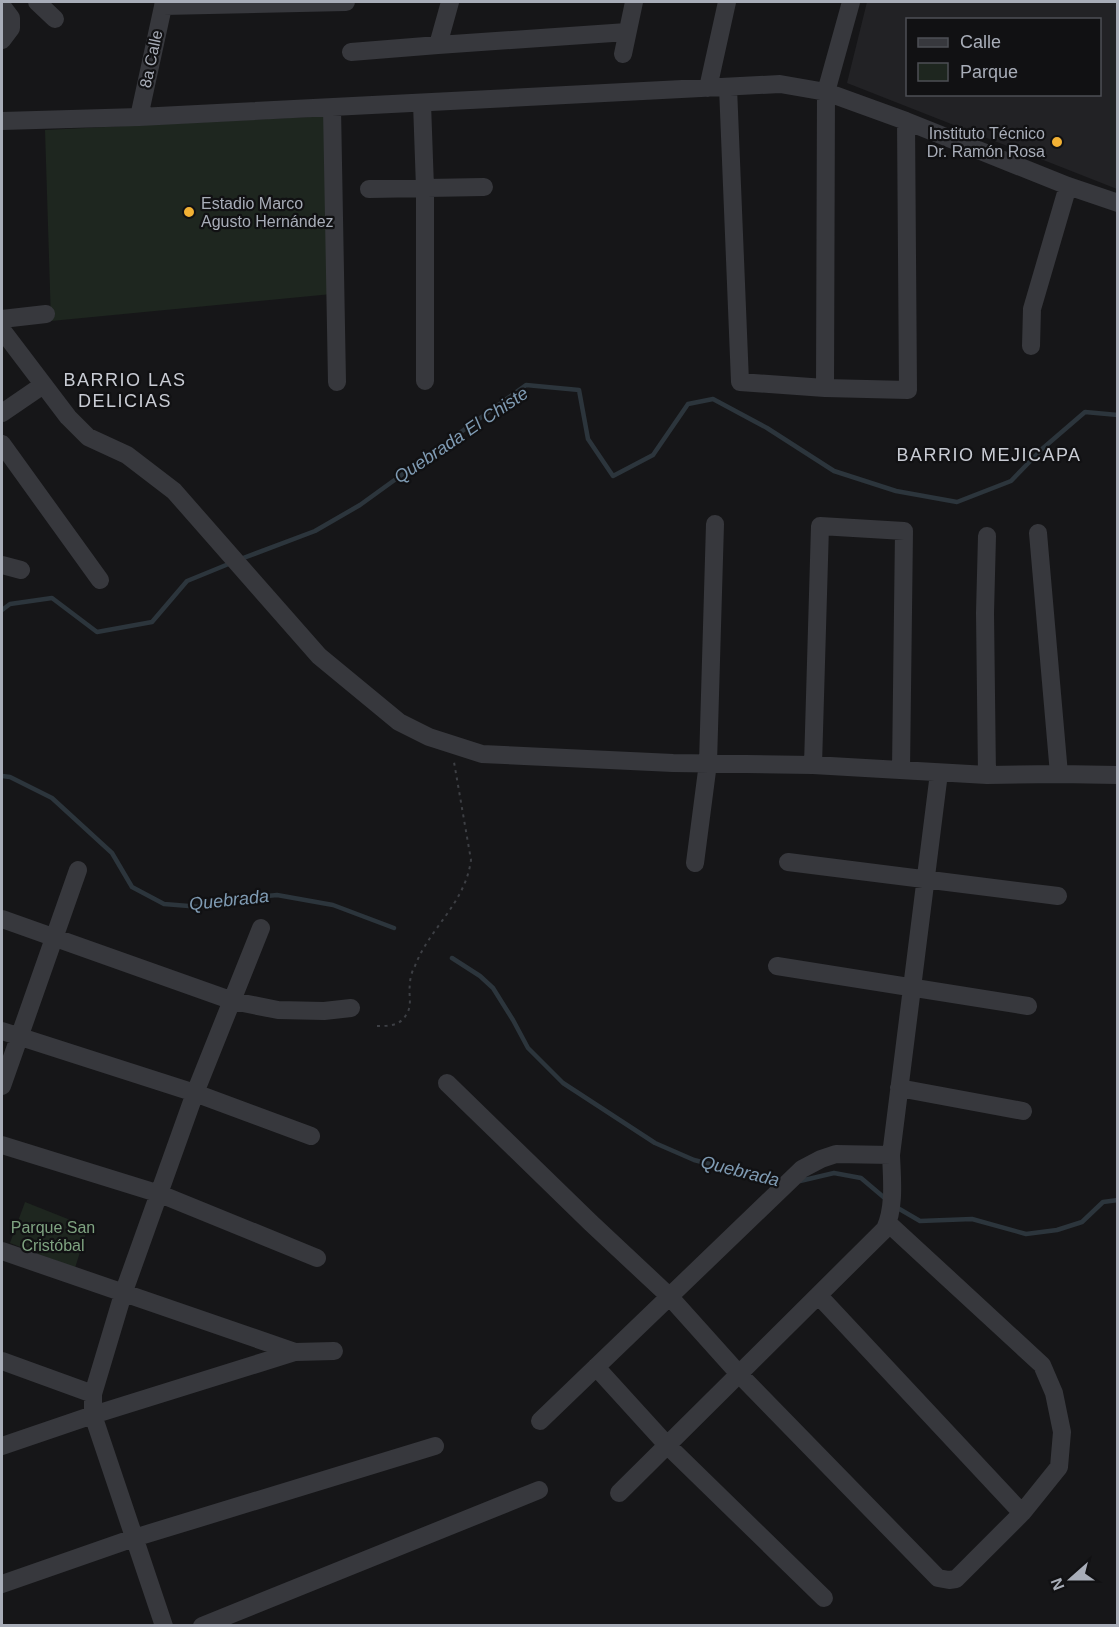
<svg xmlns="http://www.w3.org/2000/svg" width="1119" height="1627" viewBox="0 0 1119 1627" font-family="Helvetica,sans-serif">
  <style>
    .built { fill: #222225; fill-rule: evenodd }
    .green { fill: #1e261f }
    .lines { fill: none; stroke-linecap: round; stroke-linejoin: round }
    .stream { stroke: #2c353c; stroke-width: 4.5 }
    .path { stroke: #3d3f44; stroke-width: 2; stroke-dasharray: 3 4.5; stroke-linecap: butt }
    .minor { stroke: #37383d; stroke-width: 18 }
    .poi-dot { fill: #f2b134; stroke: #111113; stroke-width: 2 }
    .labels { text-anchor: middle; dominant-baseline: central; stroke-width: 4.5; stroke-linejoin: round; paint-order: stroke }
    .street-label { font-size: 16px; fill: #a8adb8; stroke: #111113 }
    .poi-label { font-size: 16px; fill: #a8adb8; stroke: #111113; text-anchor: end }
    .park-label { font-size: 16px; fill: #7fa381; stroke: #111113 }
    .neighbourhood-label { font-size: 18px; letter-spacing: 1.5px; fill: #c9ccd4; stroke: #111113 }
    .water-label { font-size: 18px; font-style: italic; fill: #7f9bb3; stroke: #111113 }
  </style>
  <rect width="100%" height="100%" fill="#161618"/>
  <path class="built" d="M867,2h250v187l-270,-106zM908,20h192v74h-192z"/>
  <path class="green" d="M329,116l3,178 -281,27 -6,-191z
    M25,1202l63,25 -13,41 -65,-25z"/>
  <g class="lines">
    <path class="stream" d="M238,560l77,-29 45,-26 166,-120 53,5 9,49 25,37 40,-21 35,-51 25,-5 54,29 67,43 62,20 61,11 54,-21 31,-32 43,-37 33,3
      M2,610l8,-6 42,-6 45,34 55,-10 35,-41 44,-18
      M2,776l8,1 42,21 60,55 20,34 32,17 37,3 36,-8 40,-4 56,10 61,23
      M452,958l28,18 13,12 20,32 15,28 35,35 92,60 39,17 86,22
      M800,1181l34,-8 27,5 26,22
      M896,1207l24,14 52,-2 54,15 31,-4 25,-8 21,-20 15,-2"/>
    <path class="path" d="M377,1026c11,0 23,0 29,-11 7,-10 2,-20 4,-31 0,-6 2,-13 5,-18 15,-39 50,-62 56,-106l-17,-98"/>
    <path class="minor" d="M37,2l18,17
      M450,2l-12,43 189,-13
      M2,6l9,12v10l-9,12
      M163,6l183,-4
      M351,52l87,-7
      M623,54l11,-52
      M728,87l12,295 85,6 83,2 -2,-269
      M708,88l19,-86
      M422,103l3,85v193
      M332,108l5,274
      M139,117l25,-115
      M2,121l137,-4 641,-33 46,8 80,29 162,65 50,17
      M369,189l115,-2
      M2,319l44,-5
      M2,330l66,87 20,20 39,18 47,36 145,165 80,66 30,15 53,17 191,9 140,2 174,10 72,-1 59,1
      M1031,346l1,-37 36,-123
      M825,388l1,-296 25,-90
      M2,413l41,-28
      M2,444l98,136
      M1038,533l21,241
      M987,536l-2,77 2,162
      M2,565l19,5
      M813,765l7,-239 84,5 -3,239
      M788,862l270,34
      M695,863l13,-100 7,-239
      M2,919l231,82 45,9 46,1 27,-3
      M777,966l251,40
      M2,1031l193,62 116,43
      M447,1083l144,140 78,73 70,78 199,204 11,2 7,-1 66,-66 37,-46 3,-35 -8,-39 -12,-28 -154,-142
      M2,1086l76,-216
      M899,1088l124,23
      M2,1145l158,49 157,64
      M2,1251l293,101
      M819,1296l203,217
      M2,1361l91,33
      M596,1367l71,78 157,153
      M540,1421l262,-252 19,-10 15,-5 55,1
      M2,1446l91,-31 202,-63 39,-1
      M619,1493l266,-264c10,-22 7,-50 6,-74l48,-382
      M2,1584l132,-46 301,-92
      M164,1626l-71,-211v-21l30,-100 72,-201 66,-165
      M202,1626l337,-136"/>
  </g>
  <g class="poi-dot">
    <circle cx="1057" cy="142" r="6"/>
    <circle cx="189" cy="212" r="6"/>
  </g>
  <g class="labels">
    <g class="street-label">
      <text transform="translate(151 59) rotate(-78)">8a Calle</text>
    </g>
    <g class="poi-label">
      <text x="1045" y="133">Instituto Técnico<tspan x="1045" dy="18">Dr. Ramón Rosa</tspan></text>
      <text x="201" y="203" text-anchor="start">Estadio Marco<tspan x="201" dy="18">Agusto Hernández</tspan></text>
    </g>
    <g class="park-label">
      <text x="53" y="1227">Parque San<tspan x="53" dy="18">Cristóbal</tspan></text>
    </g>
    <g class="neighbourhood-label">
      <text x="125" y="380">BARRIO LAS<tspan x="125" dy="21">DELICIAS</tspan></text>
      <text x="989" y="455">BARRIO MEJICAPA</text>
    </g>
    <g class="water-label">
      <text transform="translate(461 435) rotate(-34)">Quebrada El Chiste</text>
      <text transform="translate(229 900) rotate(-6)">Quebrada</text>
      <text transform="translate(740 1171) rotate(14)">Quebrada</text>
    </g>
  </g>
  <rect width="1119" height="1627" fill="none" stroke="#a8adb8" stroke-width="6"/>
  <rect x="906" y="18" width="195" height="78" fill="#111113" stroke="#4d4f55" stroke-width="1.5"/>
  <rect x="918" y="38" width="30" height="9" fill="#37383d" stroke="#4d4f55" stroke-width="1.5"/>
  <text x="960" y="48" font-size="18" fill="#a8adb8">Calle</text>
  <rect x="918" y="63" width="30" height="18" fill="#1e261f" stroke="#4d4f55" stroke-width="1.5"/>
  <text x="960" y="78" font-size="18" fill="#a8adb8">Parque</text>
  <g transform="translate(1071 1579) rotate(249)" stroke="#111113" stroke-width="4.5" paint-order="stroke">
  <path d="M0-4.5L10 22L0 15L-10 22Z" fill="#a8adb8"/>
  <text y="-9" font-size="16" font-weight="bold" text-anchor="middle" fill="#a8adb8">N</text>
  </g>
</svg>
